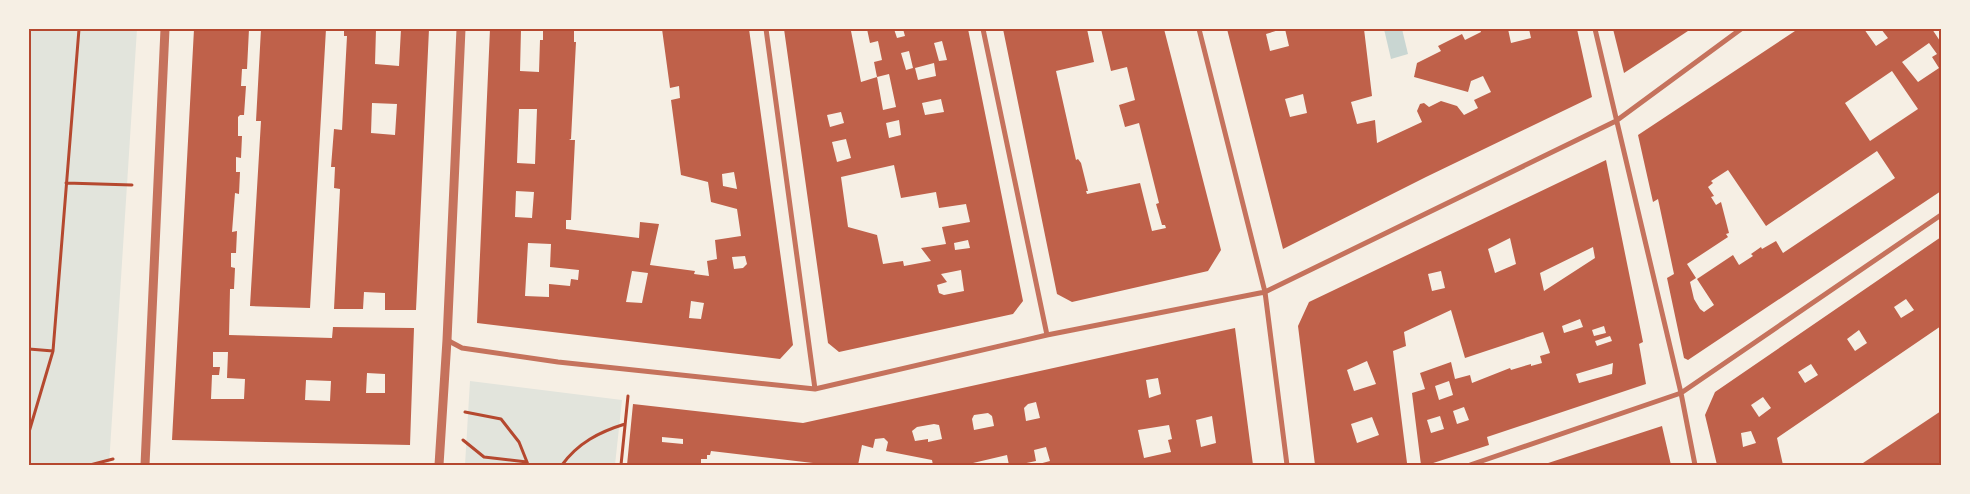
<svg xmlns="http://www.w3.org/2000/svg" width="1970" height="494" viewBox="0 0 1970 494" font-family="'Playfair Display',serif">
  <style>
    .green { fill: #e2e4dc }
    .water { fill: #c9d6d2 }
    .building { fill: #bf614a; fill-rule: evenodd }
    .lines { fill: none; stroke-linecap: round; stroke-linejoin: round }
    .path { stroke: #b5482f; stroke-width: 3 }
    .minor { stroke: #c5725c; stroke-width: 5 }
    .tertiary { stroke: #c5725c; stroke-width: 9 }
    .neatline { fill: none; stroke: #b5482f; stroke-width: 2 }
  </style>
  <rect width="100%" height="100%" fill="#f6efe4"/>
  <path class="green" d="M29,29h108l-28,436h-80z
    M470,381l152,19 -7,65h-150z"/>
  <path class="water" d="M1384,29h18l6,25 -17,5z"/>
  <path class="building" d="M194,29h55l-2,40h-5l-1,17h5l-2,29h-4l-2,2v19h4l-1,22 -5,-1v15h4l-1,22 -4,-1 -3,39 5,-1 -1,22h-5v14l4,1 -1,21h-4l-1,46 103,3 1,-11 81,1 -4,117 -238,-5zM213,352h15l-1,26 18,1 -1,20h-33l1,-24h7l1,-8h-7zM367,373l18,1v19h-19zM306,380l25,1 -1,20 -25,-1z
    M261,29h65l-16,279 -60,-2 11,-185h-5z
    M344,29h32l-1,35 24,2 2,-37h28l-13,281h-31v-17l-21,-1 -1,17h-29l6,-120 -6,-1 1,-21h-4l3,-38 8,1 5,-94h-3zM372,103l25,1 -2,31 -24,-2z
    M490,29h31l-1,42 19,1 1,-32h3v-11h31v13h2l-5,97 -2,1h6l-4,80h-5v9l73,9 1,-16 19,2 -9,41 45,6 -1,3 15,2 -2,-15 10,-2 -2,-19 26,-4 -4,-27 -26,-7 -3,-20 -27,-7 -10,-75 9,-2 -1,-12 -9,2 -8,-59h87l44,316 -13,14 -303,-36zM519,109h18l-2,55 -18,-1zM734,172l3,17 -14,-3 -1,-12zM516,191l18,1 -2,26 -17,-1zM528,243l23,1 -1,23 29,3 -1,10 -7,-1 -1,7 -21,-2v13l-24,-1zM745,256l2,8 -4,4 -9,1 -2,-12zM632,271l16,2 -6,30 -16,-1zM691,301l13,2 -3,16 -12,-1z
    M784,29h72l-5,2 10,51 16,-5 -3,-15 8,-2 -4,-19 -8,2 -3,-14h27l3,9 8,-2 -2,-7h27l1,2 8,-2h29l55,272 -10,13 -174,38 -11,-9zM942,41l5,19 -8,1 -5,-18zM909,51l4,17 -7,2 -5,-17zM934,63l2,13 -18,4 -3,-12zM889,74l7,33 -13,3 -6,-33zM941,99l3,13 -19,3 -3,-12zM841,112l3,11 -14,4 -3,-12zM899,120l2,15 -12,3 -3,-15zM846,139l5,19 -14,4 -5,-20zM894,165l7,33 35,-6 3,16 27,-4 4,18 -28,5 4,17 -25,4 10,13 -27,5 -1,-5 -20,3 -6,-29 -29,-8 -7,-50zM968,240l2,8 -15,2 -1,-7zM961,270l3,21 -20,4 -5,-2 -2,-8 10,-3 -6,-8z
    M1003,29h84l7,33 -38,9 20,89 2,-1 3,4 7,28h-2l1,3 53,-11 12,48 14,-3 -1,-3h-3l-6,-21 3,-1 -20,-80 -14,4 -6,-22 16,-5 -8,-33 -16,4 -10,-42h63l57,221 -13,21 -136,31 -15,-8z
    M1227,29h55l-16,5 4,17 19,-5 -4,-17h79l8,67 -21,6 6,22 18,-4 2,23 45,-21 -5,-11 3,-7 4,-1 5,4 12,-6 16,5 7,9 14,-7 -4,-8 17,-8 -8,-16 -12,5 -3,11 -54,-15 3,-14 24,-12 -3,-5 24,-12 3,6 16,-8 -1,-3h28l3,14 20,-5 -2,-9h48l15,68 -166,80 -143,72zM1303,94l4,19 -17,4 -5,-18z
    M1613,29h78l-67,44z
    M1798,29h66l12,17 12,-8 -7,-9h51l8,12 1,-1v151l-253,169 -4,-2 -17,-80 7,-4 -16,-75 -5,3 -15,-67zM1929,43l8,11 -5,3 7,11 -21,14 -16,-20zM1892,71l26,38 -48,32 -25,-38zM1877,151l18,27 -112,75 -7,-12 -14,8 -1,-2 -10,7 2,2 -14,9 -6,-10 -36,24 17,26 -10,7 -4,-3 -6,-10 -4,-17 6,-4 -9,-14 41,-27 -2,-3 3,-1 -8,-31 -5,3 -5,-8 3,-1 -6,-9 5,-4 -2,-2 17,-11 38,56z
    M1606,160l37,182 -4,2 7,40 -159,53 2,8 -62,20h-6l-9,-72 13,-4 -5,-16 31,-11 4,17 15,-4 2,8 38,-15 1,2 20,-6v2l11,-3 -2,-7 10,-3 -7,-21 -78,26 -14,-48 -47,22 2,14 -13,5 14,112 -7,2h-85l-17,-139 11,-24zM1510,238l6,26 -21,9 -7,-24zM1593,247l2,11 -51,33 -4,-18zM1441,271l4,17 -13,3 -4,-17zM1580,319l3,8 -19,6 -2,-7zM1604,326l2,7 -12,3 -2,-6zM1610,336l2,5 -15,5 -2,-5zM1367,361l9,23 -22,7 -7,-21zM1613,363l-1,11 -33,9 -3,-9zM1449,381l4,14 -14,5 -4,-14zM1464,407l5,13 -12,4 -4,-13zM1440,416l4,13 -13,4 -4,-13zM1372,417l7,18 -22,8 -6,-19z
    M1941,237v89l-164,112 6,27h-66l-12,-50 10,-23zM1906,299l8,11 -13,8 -7,-11zM1859,330l8,13 -12,8 -8,-12zM1811,364l7,11 -13,8 -7,-11zM1763,397l8,11 -12,9 -8,-12zM1751,431l5,12 -13,4 -2,-14z
    M1235,328l18,137h-218l15,-4 -4,-14 -12,3 2,11 -19,4h-8l-2,-10 -34,8 1,2h-41l-1,-5 -46,-9 2,-9 -4,-4 -9,1 -2,9 -11,-3 -4,20h-28l-119,-14 -1,4h-3v4h-6v4l11,2h-85l6,-61 170,19zM1158,378l3,16 -12,4 -3,-18zM1036,402l4,16 -14,3 -2,-13 4,-4zM988,413l4,3 2,10 -20,4 -2,-11 2,-4zM1212,416l4,27 -15,4 -5,-27zM934,424l5,1 3,14 -14,3v-3l-13,2 -3,-10 5,-4zM1169,425l3,14 -4,1 3,12 -27,6 -6,-28zM662,437l21,2v5l-21,-2z
    M1941,411v54h-81z
    M1662,426l9,39h-129z"/>
  <g class="lines">
    <path class="path" d="M66,183l66,2
      M29,349l24,2
      M465,412l36,7 18,23 8,20
      M29,432l24,-81 26,-322
      M463,440l21,17 43,5 1,3
      M90,465l23,-6
      M562,465c16,-22 37,-33 63,-41
      M621,465l7,-69"/>
    <path class="minor" d="M766,29l49,360
      M983,29l64,306
      M1199,29l66,263 22,173
      M1595,29l86,364 14,72
      M447,340l15,8 96,14 257,27 232,-54 218,-43 351,-171 125,-92
      M1470,465l211,-72 260,-178"/>
    <path class="tertiary" d="M145,465l20,-436
      M439,465l8,-125 14,-311"/>
  </g>
  <rect width="1970" height="494" fill="none" stroke="#f6efe4" stroke-width="60"/>
  <rect x="30" y="30" width="1910" height="434" class="neatline"/>
</svg>
